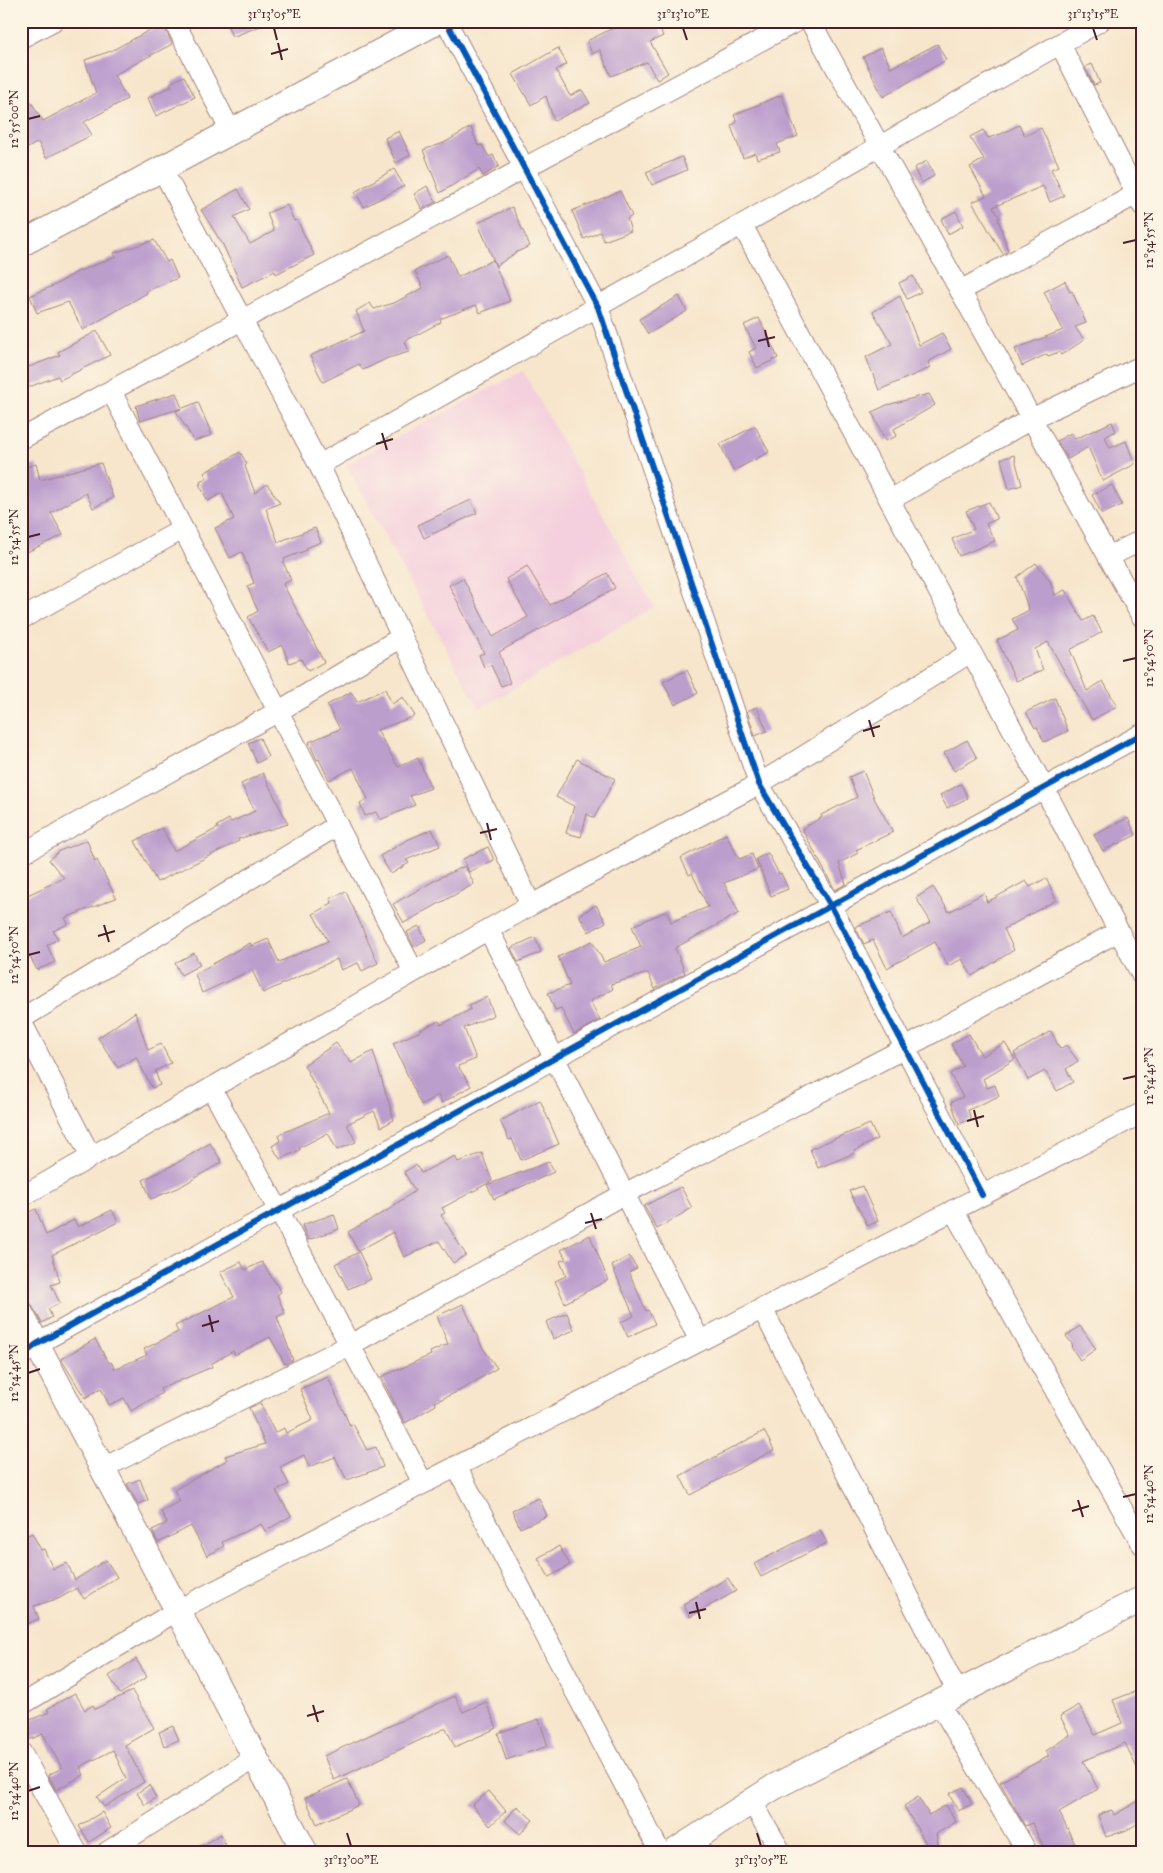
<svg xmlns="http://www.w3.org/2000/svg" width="1163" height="1873" viewBox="0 0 1163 1873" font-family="'IM FELL Great Primer',serif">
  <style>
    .built { fill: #f4cfdd }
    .building { fill: #bc9ecd }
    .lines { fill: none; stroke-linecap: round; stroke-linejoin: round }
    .minor-casing { stroke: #a0827c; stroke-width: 22 }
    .tertiary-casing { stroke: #a0827c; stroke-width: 27 }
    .minor { stroke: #fff; stroke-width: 20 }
    .tertiary { stroke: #fff; stroke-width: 25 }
    .cycleway-casing { stroke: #fcf5e5; stroke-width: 9 }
    .cycleway { stroke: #0057b8; stroke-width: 6 }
    .ticks { fill: none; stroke: #4a1f2b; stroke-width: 2 }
    .neatline { fill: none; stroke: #4a1f2b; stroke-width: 2 }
    .ticks-label { font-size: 12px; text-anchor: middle; fill: #4a1f2b }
  </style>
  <rect width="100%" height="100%" fill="#fcf5e5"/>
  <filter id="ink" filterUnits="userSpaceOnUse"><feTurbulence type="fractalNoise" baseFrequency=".02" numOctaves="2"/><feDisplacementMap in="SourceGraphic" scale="10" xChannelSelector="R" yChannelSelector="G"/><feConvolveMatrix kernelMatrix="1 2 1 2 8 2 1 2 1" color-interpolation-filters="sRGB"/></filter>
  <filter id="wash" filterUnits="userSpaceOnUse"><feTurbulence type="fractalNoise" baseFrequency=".0096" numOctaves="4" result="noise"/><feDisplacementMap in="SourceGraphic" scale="20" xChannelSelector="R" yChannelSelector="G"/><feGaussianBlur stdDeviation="1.12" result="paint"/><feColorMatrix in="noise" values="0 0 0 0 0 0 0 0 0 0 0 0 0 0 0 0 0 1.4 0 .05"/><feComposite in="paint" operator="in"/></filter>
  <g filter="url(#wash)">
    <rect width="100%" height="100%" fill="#f7e6cc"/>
    <path class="built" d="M523,371l131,236 -175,102 -133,-245z"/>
    <g id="blocks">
      <path class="building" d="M226,21h45v1l-39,15z
        M611,21h45l7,15 -13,6 18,31 -11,7 -10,-18 -36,14 -11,-26 -8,4 -5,-13 28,-14z
        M163,23l9,21 -58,31 13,24 -43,23 8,13 -46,23 -8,-16 -17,10v-66l22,35 53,-28 -11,-33 26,-9z
        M937,44l9,16 -63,37 -20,-40 18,-9 10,20z
        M558,48l9,16 -11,6 14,26 12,-6 8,13 -36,18 -8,-25 -15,9 -18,-31z
        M1092,64l8,19 -6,2 -9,-18z
        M184,76l11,21 -39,19 -8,-18 24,-12 -2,-3z
        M781,95l17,41 -21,8 3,8 -23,7 -2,-6 -12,5 -12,-32 6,-4 -3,-7z
        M1019,125l6,11 16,-8 18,38 -8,3 13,27 -14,6 -7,-16 -50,21 7,11 -2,1 10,32 -5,3 -31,-52 14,-6 -16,-29 14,-8 -14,-22 13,-7 5,8 13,-4z
        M471,127l7,19 4,-1 7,12 4,-2 6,11 -16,10 -4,-7 -39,24 -17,-43 21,-7z
        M399,131l11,24 -14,8 -11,-25z
        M682,157l5,13 -35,15 -6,-13z
        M927,161l7,15 -13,7 -7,-15z
        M394,169l10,17 -40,21 -9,-15z
        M427,186l9,16 -14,7 -8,-15z
        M238,189l11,20 -15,8 16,27 24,-13 -7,-18 20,-8 7,16 3,-1 17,35 -38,19 -1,-3 -33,16 -19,-42 -22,-35z
        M620,191l12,25 -5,3 4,12 -27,10 -4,-9 -16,7 -12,-28z
        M512,207l18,39 -13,6 -21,14 -18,-43z
        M956,211l7,15 -15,8 -7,-15z
        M154,240l13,22 3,-2 8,18 -32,13 1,2 -64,37 -15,-28 -31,11 -7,-17 25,-11 24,-14 37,-14 -2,-4z
        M448,255l10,22 35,-17 17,41 -30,12 -4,-8 -36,14 1,3 -36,19 4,11 -21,6 -25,12 -4,-6 -36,18 -13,-26 54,-25 -8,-20 14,-8 4,6 20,-6 29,-15 -8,-17z
        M913,276l8,16 -14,7 -8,-16z
        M1065,281l5,11 2,-1 14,32 -11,4 9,13 -23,15 -2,-3 -11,4 -1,-2 -25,12 -7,-17 48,-19 -19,-38z
        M679,296l8,15 -39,23 -9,-15z
        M900,296l19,49 23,-12 9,16 -23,13 2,6 -51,22 -13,-33 26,-13 -19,-32z
        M759,318l19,40 -21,10 -8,-16 7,-4 -12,-23z
        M97,331l13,24 -50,25 -2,-4 -37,14v-20l39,-15 -2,-3z
        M176,393l6,15 -42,13 -4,-15z
        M929,394l6,11 -41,24 3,7 -12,5 -13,-29 15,-7z
        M198,402l14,33 -18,6 -18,-30z
        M1112,422l4,9 -11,6 5,11 16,-7 9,23 -32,17 -15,-34 -20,12 -11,-18 14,-8 4,6z
        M755,426l14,26 -36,19 -13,-27z
        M240,452l7,12 -2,2 10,27 12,-9 13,19 -14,6 12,33 37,-14 6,14 -15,6 1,2 -23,9 1,2 -2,1 8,18 -8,4 41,78 -16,9 -7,-12 -12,4 -7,-18 -14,7 -20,-35 10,-6 -11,-25 7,-3 -12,-31 -12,6 -15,-30 19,-9 -12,-26 -14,8 -9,-17h2l-1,-2 7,-4 -3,-5z
        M1014,455l8,30 -13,4 -8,-30z
        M101,463l12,35 -20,10 -7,-15 -35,20 12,22 -38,18 -4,-8v-76l15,-5 4,16z
        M1112,485l10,20 -20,9 -10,-19z
        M471,500l6,13 -53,25 -6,-13z
        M989,502l8,17 -11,5 9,17 -36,15 -7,-17 22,-10 -8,-18z
        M1036,563l14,18 5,14 10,-5 18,31 10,-5 9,16 -32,18 17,41 16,-10 14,25 -25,14 -44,-78 -13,7 8,21 -27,11 -19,-41 21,-10 -6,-11 17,-9 -12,-33z
        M527,566l23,39 57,-32 8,15 -116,64 11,31 -9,3 -10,-21 -7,2 -5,-12 5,-2 -35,-68 14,-7 30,59 35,-20 -22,-38z
        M687,670l11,23 -23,12 -12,-23z
        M385,689l7,15 11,-7 12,19 -38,14 21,37 20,-9 13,30 -21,8 5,9 -35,15 -4,-8 -11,4 -5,-13 8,-4 -15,-31 -24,12 -10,-21 -2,1 -8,-18 31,-13 -13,-24 24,-13 6,10z
        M1055,698l13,33 -24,11 -7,-15 -2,1 -9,-16z
        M757,707l10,24 -12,5 -8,-25z
        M260,738l8,19 -11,6 -9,-20z
        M967,740l10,18 -23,13 -10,-18z
        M577,759l38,20 -21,39 -7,-4 -6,23 -15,-4 8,-27 -18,-9z
        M863,771l12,29 18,32 -37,18 2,3 -19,10 7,21 -11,6 -33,-61 20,-12 -1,-2 36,-18 -8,-20z
        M263,773l25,51 -50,15 1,2 -82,41 -22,-41 27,-13 12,23 44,-23 -1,-2 12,-7 2,3 24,-11 -14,-27z
        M961,784l7,14 -21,10 -7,-13z
        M1128,818l8,17 -33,16 -9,-16z
        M432,829l8,17 -34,14 3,3 -18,11 -11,-18 27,-16z
        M726,834l13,25 13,-5 6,15 -34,14 15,30 -64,35 10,25 -30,16 -7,-16 -37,11 2,5 -23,12 10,19 -26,14 -13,-26 -6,2 -7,-17 22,-8 -12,-28 34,-16 12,21 37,-15 -9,-21 35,-15 4,11 37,-15 -16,-34 -3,2 -8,-17z
        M87,840l8,21 2,-1 19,38 -51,20 3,6 -15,7 5,8 -11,6 8,17 -18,8 -8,-15 -8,3v-60l43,-20 -15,-18 10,-9z
        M488,847l6,13 -25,12 -6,-13z
        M768,853l11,21 2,-1 7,16 -17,7 -15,-37z
        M465,866l9,18 -70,39 -11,-19 48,-27z
        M1046,878l10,22 -52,29 10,21 -42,26 -10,-17 -14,7 -13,-24 -48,26 -14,-28 -9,4 -9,-17 36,-15 11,26 29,-16 -15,-24 17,-11 16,25 35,-19 3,9 39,-21 4,6z
        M346,892l32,71 -16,8 -4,-8 -17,7 -4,-11 -74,34 -11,-23 -50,23 -7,-19 55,-31 2,3 16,-7 11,23 49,-21 -15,-27 19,-11 -2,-5z
        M596,905l10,17 -17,10 -10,-17z
        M419,926l7,14 -12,7 -7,-15z
        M535,937l6,15 -23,10 -7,-14z
        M194,953l6,12 -19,10 -6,-12z
        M487,997l7,18 -30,13 12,31 -18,7 13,20 -29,17 -4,-8 -17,10 -28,-62 28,-12 -1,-1 19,-9 2,4 30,-16 -2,-4z
        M135,1012l13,38 13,-6 10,19 -16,8 5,14 -8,3 -16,-31 -18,11 -20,-30z
        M1051,1031l9,18 6,-4 12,16 -12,8 7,13 -16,9 -12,-20 -17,9 -14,-27z
        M969,1034l13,22 23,-13 10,16 -32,20 4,9 8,-3 4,11 -31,14 3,9 -12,5 -8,-22 12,-5 -13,-23 13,-8 -12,-22z
        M336,1043l15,20 22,-12 21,69 -13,7 -7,-16 -27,13 9,18 -19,8 -9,-17 -29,15 1,2 -20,9 -8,-13 8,-5 -2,-6 51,-22 -25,-48z
        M540,1100l19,44 -38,16 -9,-21 -3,1 -9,-19z
        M870,1124l7,15 -23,12 1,2 -37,15 -8,-19z
        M210,1143l12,19 -44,26 -27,11 -8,-19 34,-17z
        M482,1153l10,28 -50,27 3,5 -4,2 25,40 -13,8 -14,-22 -35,16 -11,-25 -35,19 -10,-19 47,-26 -1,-1 21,-14 -11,-19 12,-7 5,8 34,-17 3,6z
        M549,1162l5,10 -60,27 -7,-14z
        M862,1186l16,35 -10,5 -19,-35z
        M681,1187l11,21 -35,21 -13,-23z
        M36,1209l10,26 28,-15 4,7 34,-17 6,12 -66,33 8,27 -9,3 9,18 -12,6 4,8 -10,6 -21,-36v-72z
        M334,1214l5,15 -31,11 -6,-15z
        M590,1235l18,45 -43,23 -10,-22 11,-5 -6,-15 6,-2 -5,-9z
        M359,1252l12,27 -23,10 -13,-25z
        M629,1256l8,12 -8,4 17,39 2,-1 7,14 -27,13 -7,-15 13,-6 -22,-50z
        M241,1262l4,8 17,-8 19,30 -4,3 8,18 -8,4 16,43 -8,4 -15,-27 -35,18 -2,-4 -22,13 1,3 -52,22 2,4 -31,18 -7,-13 -15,7 -8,-17 -16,10 -24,-39 34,-20 14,24 2,-1 4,7 32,-14 -3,-6 34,-17 -3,-6 59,-29 -14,-25z
        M463,1304l19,43 15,21 -36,22 -26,12 1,3 -31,18 -24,-46 50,-22 -1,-3 18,-8 -11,-28z
        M567,1313l7,17 -21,9 -7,-17z
        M1080,1326l16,23 -16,11 -9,-13 2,-2 -7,-9z
        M328,1377l22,49 3,-2 14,26 9,-3 7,20 -36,13 -12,-23 -26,10 -5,-12 -24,12 9,17 -13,7 15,25 -26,15 -4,-7 -39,18 2,4 -17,10 -16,-30 -33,17 -6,-13 15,-7 -6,-12 19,-10 -6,-11 53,-30 -2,-4 40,-12 -16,-36 11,-5 15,30 9,-5 2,5 27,-13 -13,-31z
        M764,1431l10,19 -84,45 -10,-19z
        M140,1479l8,21 -10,4 -11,-20z
        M539,1498l8,18 -27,12 -8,-18z
        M820,1530l7,13 -66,34 -7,-13z
        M32,1533l9,17 3,-1 9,20 14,-6 8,17 31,-20 11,17 -33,22 -7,-11 -17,10 -26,8 5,13 -18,7v-87z
        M559,1546l11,19 -21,12 -11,-19z
        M728,1578l8,13 -46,26 -7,-13z
        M136,1659l11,18 -27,17 -11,-18z
        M1142,1689v89l-17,-35 -42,18 15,28 -39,23 20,40h-33l-14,-29 -7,3 -25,-44 49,-26 -3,-5 24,-16 -10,-19 19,-11 16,30 27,-12 -9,-23z
        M132,1691l22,37 -29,17 19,37 -40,25 -7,-10 29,-19 -13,-28 -33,17 4,8 -28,15 -8,-15 14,-7 -19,-34 -17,7 -5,-1v-16l28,-12 -2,-3 28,-16 10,17 8,-5 2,4z
        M455,1696l8,16 23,-10 11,26 -42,19 -9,-19 -112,52 -10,-24z
        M539,1719l9,27 -42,14 -8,-27z
        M173,1726l6,14 -15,6 -5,-14z
        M347,1779l12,26 -42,19 -12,-26z
        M149,1785l7,13 -11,7 -8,-12z
        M963,1787l9,17 -14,7 -9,-17z
        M489,1791l17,20 -16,15 -18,-21z
        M918,1797l11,18 17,-10 10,17 -20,12 4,18h-9l-27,-46z
        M1142,1799v22l-15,9 -21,7 -8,-22 14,-5 2,5z
        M517,1806l16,14 -13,14 -15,-13z
        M102,1812l9,16 -22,14 -10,-16z
        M221,1834l7,18h-36z"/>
    </g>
  </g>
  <g filter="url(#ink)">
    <use href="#blocks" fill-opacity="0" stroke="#a0827c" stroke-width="1"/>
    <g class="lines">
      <g class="minor-casing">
        <path id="minor" d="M174,21l57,111
          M446,21l152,286 161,477 72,122 151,289
          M810,21l332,596
          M21,38l32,-17
          M1060,44l82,161
          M162,169l157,296 212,440
          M742,225l302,563 98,188
          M960,291l182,-100
          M111,391l303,581
          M21,439l776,-418
          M319,465l781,-444
          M890,500l141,-81 111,-53
          M1108,557l34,-17
          M21,619l162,-90
          M21,854l258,-143 123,-74
          M488,929l212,412
          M21,1019l317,-194
          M21,1021l70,136
          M211,1088l68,123 144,272
          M21,1197l510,-292 228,-121 212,-132
          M953,1210l189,334
          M762,1308l196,385
          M21,1356l16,-12 1105,-610
          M456,1466l204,386
          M103,1468l247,-123 274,-151 281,-146 214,-117
          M939,1703l88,149
          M21,1705l157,-95 964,-497
          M21,1752l56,100
          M752,1802l29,50
          M107,1852l149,-95"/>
      </g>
      <g class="tertiary-casing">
        <path id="tertiary" d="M21,244l417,-223
          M21,1314l284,538
          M674,1852l100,-65 368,-188"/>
      </g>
      <use href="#minor" class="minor"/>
      <use href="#tertiary" class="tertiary"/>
      <g class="cycleway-casing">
        <path id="cycleway" d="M446,21l152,286 161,477 72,122 151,289
          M21,1356l16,-12 1105,-610"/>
      </g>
      <use href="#cycleway" class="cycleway"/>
    </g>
  </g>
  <path class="ticks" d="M274,28l3,12M683,28l4,12M1093,28l4,12M278,43l4,17M271,54l17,-5M28,119l12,-3M1123,243l13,-3M765,330l4,17M758,341l17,-4M382,433l5,17M376,444l17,-5M28,537l12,-3M1123,661l13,-3M869,720l5,17M863,731l17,-5M487,823l4,17M480,833l17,-4M104,925l5,17M98,936l17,-5M28,955l12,-3M1123,1079l13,-3M974,1110l4,17M967,1121l17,-5M591,1213l5,16M585,1223l17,-4M209,1315l4,17M202,1326l17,-5M28,1373l12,-4M1123,1497l13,-3M1078,1500l5,17M1072,1511l17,-5M696,1602l4,17M689,1613l17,-4M313,1705l5,17M307,1716l17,-5M28,1791l12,-4M347,1833l4,13M757,1833l4,13"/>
  <rect width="1163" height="1873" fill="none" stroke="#fcf5e5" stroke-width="55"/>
  <rect x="28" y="28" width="1108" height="1818" class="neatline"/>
  <g class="ticks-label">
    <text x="274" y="18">31°13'05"E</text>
    <text x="683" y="18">31°13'10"E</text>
    <text x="1093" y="18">31°13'15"E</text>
    <text transform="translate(14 119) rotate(-90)" y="4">12°55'00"N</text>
    <text transform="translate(1149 240) rotate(-90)" y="4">12°54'55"N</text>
    <text transform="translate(14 537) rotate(-90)" y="4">12°54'55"N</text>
    <text transform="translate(1149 658) rotate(-90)" y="4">12°54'50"N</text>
    <text transform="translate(14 955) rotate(-90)" y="4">12°54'50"N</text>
    <text transform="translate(1149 1076) rotate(-90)" y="4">12°54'45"N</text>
    <text transform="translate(14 1373) rotate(-90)" y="4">12°54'45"N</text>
    <text transform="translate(1149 1494) rotate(-90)" y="4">12°54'40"N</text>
    <text transform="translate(14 1791) rotate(-90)" y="4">12°54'40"N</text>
    <text x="351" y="1864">31°13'00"E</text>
    <text x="761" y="1864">31°13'05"E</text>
  </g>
</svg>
